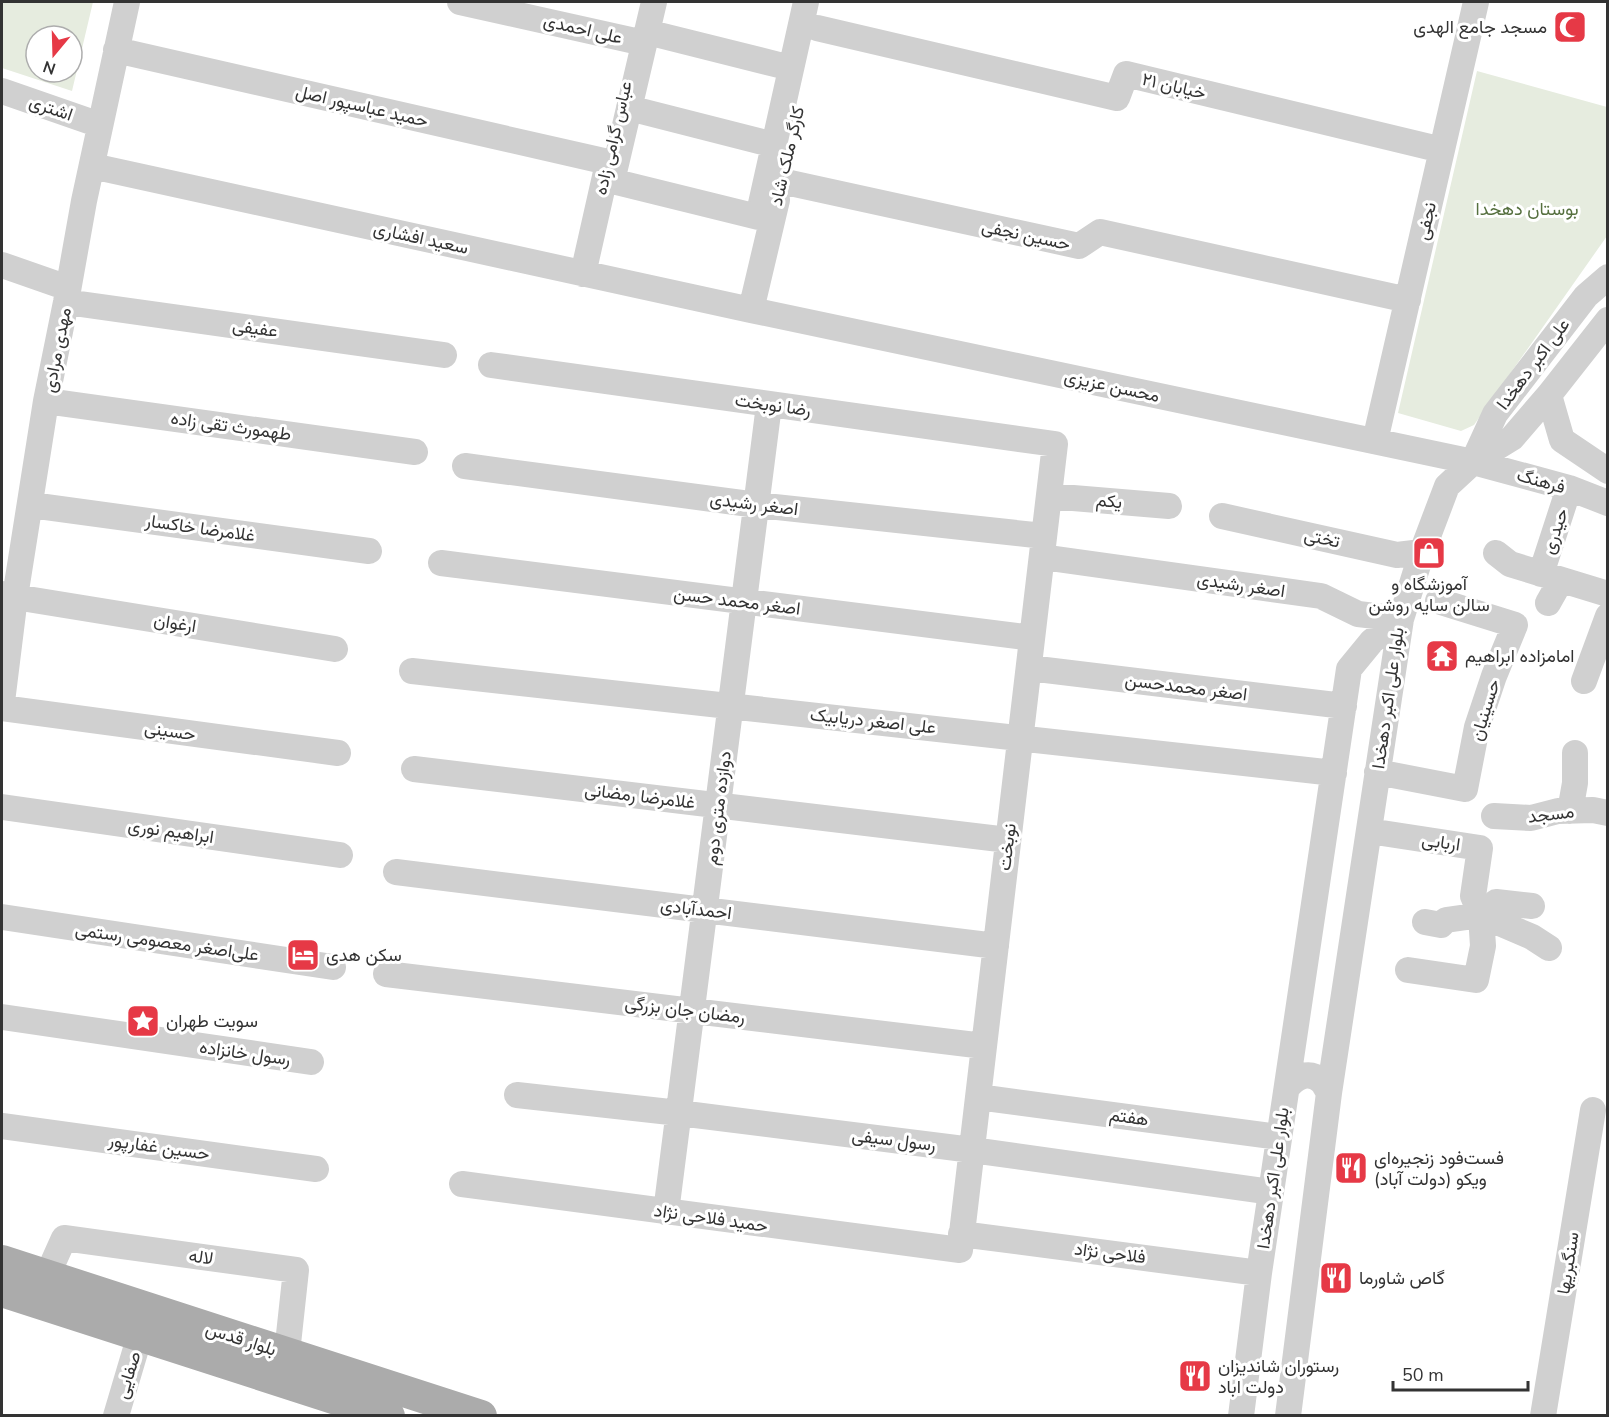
<svg xmlns="http://www.w3.org/2000/svg" width="1609" height="1417" viewBox="0 0 1609 1417" font-family="'Nunito Sans',Vazirmatn,sans-serif">
  <style>
    .green { fill: #e6ecdf; fill-rule: evenodd }
    .lines { fill: none; stroke-linecap: round; stroke-linejoin: round }
    .minor { stroke: #d0d0d0; stroke-width: 26 }
    .major { stroke: #ababab; stroke-width: 32 }
    .labels { text-anchor: middle; dominant-baseline: central; stroke-width: 6; stroke-linejoin: round; paint-order: stroke }
    .poi-label { font-size: 18px; fill: #333; stroke: #fff; text-anchor: start }
    .street-label { font-size: 18px; fill: #333; stroke: #fff }
    .park-label { font-size: 18px; fill: #56703f; stroke: #fff }
  </style>
  <rect width="100%" height="100%" fill="#fff"/>
  <path class="green" d="M2,2h91l-21,89 -70,-23zM36,36h36v36h-36z
    M1477,71l130,36v129l-133,189 -13,6 -63,-18z"/>
  <g class="lines">
    <path class="minor" d="M460,2l175,39
      M654,2l-42,179 146,36 48,-215
      M817,28l300,70 9,-24 316,76
      M647,32l144,36
      M116,50l492,112
      M2,91l98,34
      M629,108l145,37
      M92,166l659,144 722,152 96,26 39,15
      M781,181l298,65 21,-14 308,68
      M2,265l66,23
      M583,274l25,-111
      M66,302l378,53
      M751,310l26,-110
      M1549,395l13,45 46,31
      M46,401l369,51
      M1375,441l101,-439
      M1473,462l22,-48 91,-118 22,-19
      M465,466l292,39 287,31
      M1049,496l120,10
      M31,505l338,46
      M1222,516l175,39 25,-3
      M1496,553l14,11 98,30
      M1042,557l279,39 37,18 43,5
      M441,563l591,75
      M1541,574l28,-86
      M2,594l13,3 320,52
      M1548,603l13,-23
      M1029,668l315,38
      M412,671l922,102
      M1584,681l24,-65
      M2,702l13,-105 31,-196 20,-99 18,-101 43,-199
      M2,708l336,45
      M414,769l594,71
      M1377,772l88,17 12,-62 17,-51 21,-51 -77,-24
      M2,807l338,48
      M1570,811l5,-28v-30
      M1494,816l37,2 27,-7 35,-1 15,3
      M1369,831l111,17 -7,48 8,19 2,31 -7,34 -68,-10
      M396,872l600,74
      M1481,915l15,-13 36,4
      M2,917l331,50
      M1425,922l16,3 5,-5 35,-5 51,22 17,11
      M386,974l598,72
      M2,1017l309,45
      M1287,1088c8,-11 22,-18 34,-7 3,2 6,9 8,12
      M517,1095l162,18 293,37 299,42
      M978,1097l301,40
      M2,1126l314,43
      M462,1184l498,66 95,-806 -564,-79
      M666,1212l103,-807
      M961,1234l298,39
      M47,1276l17,-38 232,32 -9,83
      M116,1416l24,-81
      M1241,1416l18,-143 90,-604 23,-28 29,-22
      M1288,1416l41,-323 72,-474 21,-67 25,-66 26,-24 39,-24 37,-43 59,-75
      M1543,1416l50,-306"/>
    <path class="major" d="M2,1261l479,155
      M2,1291l387,125"/>
  </g>
  <defs>
    <g id="mosque-square" transform="scale(1.725)"><rect x="-9" y="-9" width="18" height="18" rx="4" fill="#e63946" stroke="#fff"/><path d="M3.5-4.9A6 6 0 1 0 3.5 4.9A5 5 0 1 1 3.5-4.9Z" fill="#fff"/></g>
    <g id="shop-square" transform="scale(1.725)"><rect x="-9" y="-9" width="18" height="18" rx="4" fill="#e63946" stroke="#fff"/><path d="M-5-2.5h2.3a2.7 3.5 0 0 1 5.4 0H5L5.5 6h-11ZM-1.5-2.5h3a1.5 2.3 0 0 0-3 0Z" fill="#fff"/></g>
    <g id="temple-square" transform="scale(1.725)"><rect x="-9" y="-9" width="18" height="18" rx="4" fill="#e63946" stroke="#fff"/><path d="M0-6L5-2H3V0L6.5 2.5H4V6H1.5V3h-3V6H-4V2.5H-6.5L-3 0V-2H-5Z" fill="#fff"/></g>
    <g id="hotel-square" transform="scale(1.725)"><rect x="-9" y="-9" width="18" height="18" rx="4" fill="#e63946" stroke="#fff"/><path d="M-6-4.5h1.5V1H6V5H4.5V3h-9V5H-6ZM-4 0a1.8 1.8 0 1 1 3.6 0ZM.5 0V-2.5h3Q6-2.5 6 0Z" fill="#fff"/></g>
    <g id="sight-square" transform="scale(1.725)"><rect x="-9" y="-9" width="18" height="18" rx="4" fill="#e63946" stroke="#fff"/><path d="M0-6L1.8-2.2L6-1.7L2.9 1.2L3.7 5.4L0 3.3L-3.7 5.4L-2.9 1.2L-6-1.7L-1.8-2.2Z" fill="#fff"/></g>
    <g id="restaurant-square" transform="scale(1.725)"><rect x="-9" y="-9" width="18" height="18" rx="4" fill="#e63946" stroke="#fff"/><path d="M-5-6h1v4h1v-4h1v4h1v-4h1v5L-1.5 .5V6h-2V.5L-5-1ZM5-6V6H3V1.5H1.5Q1.5-4 5-6Z" fill="#fff"/></g>
  </defs>
  <g fill-rule="evenodd">
    <use href="#mosque-square" x="1570" y="27"/>
    <use href="#shop-square" x="1429" y="553"/>
    <use href="#temple-square" x="1442" y="656"/>
    <use href="#hotel-square" x="303" y="955"/>
    <use href="#sight-square" x="143" y="1021"/>
    <use href="#restaurant-square" x="1351" y="1168"/>
    <use href="#restaurant-square" x="1336" y="1278"/>
    <use href="#restaurant-square" x="1195" y="1376"/>
  </g>
  <g class="labels">
    <g class="poi-label">
      <text x="1547" y="27" text-anchor="end">مسجد جامع الهدی</text>
      <text x="1429" y="584" text-anchor="middle">آموزشگاه و<tspan x="1429" dy="21">سالن سایه روشن</tspan></text>
      <text x="1465" y="656">امامزاده ابراهیم</text>
      <text x="326" y="955">سكن هدى</text>
      <text x="166" y="1021">سويت طهران</text>
      <text x="1374" y="1158">فست‌فود زنجیره‌ای<tspan x="1374" dy="21">ویکو (دولت آباد)</tspan></text>
      <text x="1359" y="1278">گاص شاورما</text>
      <text x="1218" y="1366">رستوران شاندیزان<tspan x="1218" dy="21">دولت اباد</tspan></text>
    </g>
    <g class="street-label">
      <text transform="translate(583 29) rotate(13)">علی احمدی</text>
      <text transform="translate(1174 86) rotate(13)">خیابان ۲۱</text>
      <text transform="translate(362 106) rotate(13)">حمید عباسپور اصل</text>
      <text transform="translate(51 108) rotate(19)">اشتری</text>
      <text transform="translate(613 138) rotate(-77)">عباس گرامی زاده</text>
      <text transform="translate(787 156) rotate(-77)">کارگر ملک شاد</text>
      <text transform="translate(1426 221) rotate(-77)">نجفی</text>
      <text transform="translate(1026 235) rotate(12)">حسین نجفی</text>
      <text transform="translate(421 238) rotate(12)">سعید افشاری</text>
      <text transform="translate(255 328) rotate(8)">عفیفی</text>
      <text transform="translate(57 350) rotate(-79)">مهدی مرادی</text>
      <text transform="translate(1533 364) rotate(-53)">علی اکبر دهخدا</text>
      <text transform="translate(1112 386) rotate(12)">محسن عزیزی</text>
      <text transform="translate(773 405) rotate(8)">رضا نوبخت</text>
      <text transform="translate(231 426) rotate(8)">طهمورث تقی زاده</text>
      <text transform="translate(1541 481) rotate(16)">فرهنگ</text>
      <text transform="translate(1109 501) rotate(5)">یکم</text>
      <text transform="translate(754 504) rotate(7)">اصغر رشیدی</text>
      <text transform="translate(200 528) rotate(8)">غلامرضا خاکسار</text>
      <text transform="translate(1555 531) rotate(-71)">حیدری</text>
      <text transform="translate(1322 538) rotate(12)">تختی</text>
      <text transform="translate(1241 585) rotate(8)">اصغر رشیدی</text>
      <text transform="translate(737 601) rotate(7)">اصغر محمد حسن</text>
      <text transform="translate(175 623) rotate(9)">ارغوان</text>
      <text transform="translate(1186 687) rotate(7)">اصغر محمدحسن</text>
      <text transform="translate(1388 698) rotate(-82)">بلوار علی اکبر دهخدا</text>
      <text transform="translate(1485 710) rotate(-73)">حسینیان</text>
      <text transform="translate(873 721) rotate(6)">علی اصغر دریابیک</text>
      <text transform="translate(170 731) rotate(8)">حسینی</text>
      <text transform="translate(640 796) rotate(7)">غلامرضا رمضانی</text>
      <text transform="translate(718 808) rotate(-83)">دوازده متری دوم</text>
      <text transform="translate(1551 814) rotate(-7)">مسجد</text>
      <text transform="translate(171 831) rotate(8)">ابراهیم نوری</text>
      <text transform="translate(1441 842) rotate(8)">اربابی</text>
      <text transform="translate(1007 847) rotate(-83)">نوبخت</text>
      <text transform="translate(696 909) rotate(7)">احمدآبادی</text>
      <text transform="translate(167 942) rotate(8)">علی‌اصغر معصومی رستمی</text>
      <text transform="translate(685 1010) rotate(7)">رمضان جان بزرگی</text>
      <text transform="translate(245 1053) rotate(8)">رسول خانزاده</text>
      <text transform="translate(1129 1117) rotate(8)">هفتم</text>
      <text transform="translate(894 1140) rotate(7)">رسول سیفی</text>
      <text transform="translate(159 1147) rotate(8)">حسین غفارپور</text>
      <text transform="translate(1273 1178) rotate(-82)">بلوار علی اکبر دهخدا</text>
      <text transform="translate(711 1218) rotate(8)">حمید فلاحی نژاد</text>
      <text transform="translate(1110 1253) rotate(7)">فلاحی نژاد</text>
      <text transform="translate(201 1257) rotate(8)">لاله</text>
      <text transform="translate(1568 1263) rotate(-81)">سنگبریها</text>
      <text transform="translate(241 1339) rotate(18)">بلوار قدس</text>
      <text transform="translate(128 1375) rotate(-73)">صفایی</text>
    </g>
    <g class="park-label">
      <text x="1527" y="209">بوستان دهخدا</text>
    </g>
  </g>
  <rect width="1609" height="1417" fill="none" stroke="#333333" stroke-width="6"/>
  <g transform="translate(54 54) rotate(199)"><circle r="28" fill="#ffffff" stroke="#adadad" stroke-width="1.5"/>
  <path d="M0-4.5L10 22L0 15L-10 22Z" fill="#e63946"/>
  <text y="-9" font-size="16" font-weight="bold" text-anchor="middle" fill="#333333">N</text>
  </g>
  <path d="M1393 1381v9h135v-9" fill="none" stroke="#333333" stroke-width="3"/>
  <text x="1402" y="1381" font-size="18" fill="#333333" stroke="#ffffff" stroke-width="4.5" paint-order="stroke">50 m</text>
</svg>
